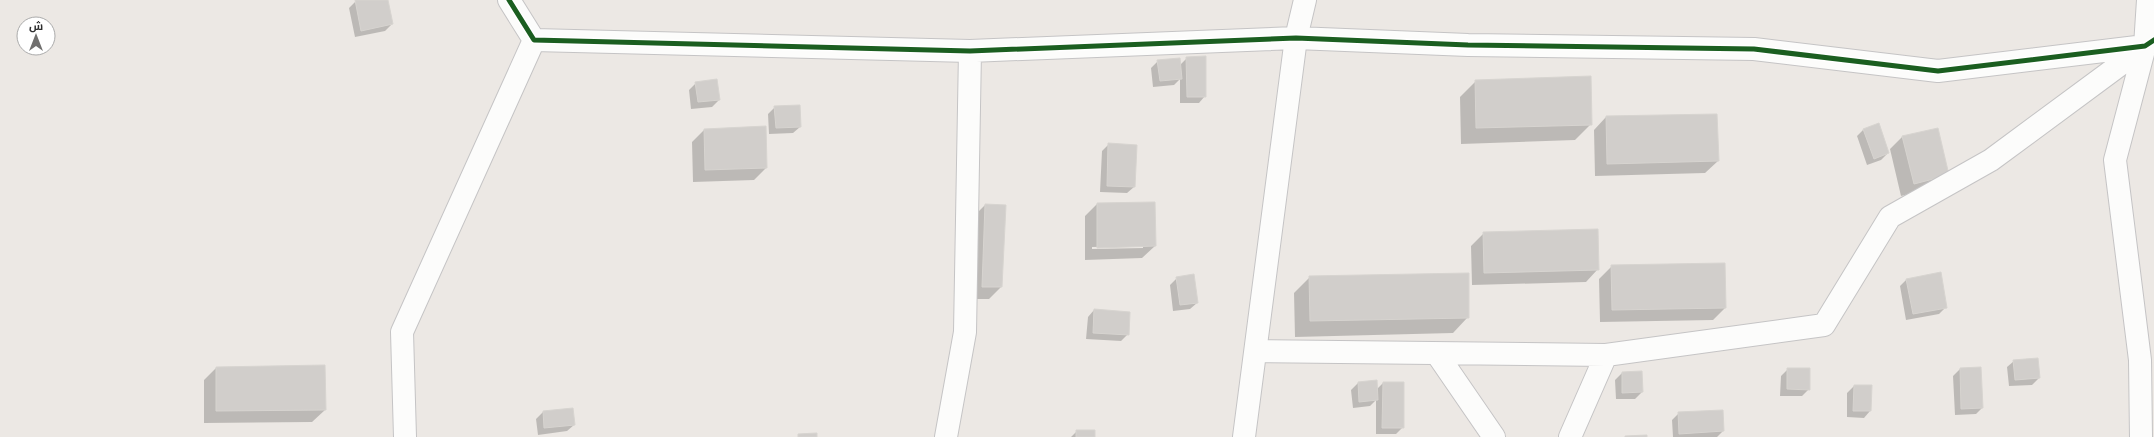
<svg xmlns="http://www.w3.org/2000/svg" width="2154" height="437" viewBox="0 0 2154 437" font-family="Mulish,Cairo,sans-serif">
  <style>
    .shadow { fill: #0003; fill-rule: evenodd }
    .building { fill: #d1cecb; stroke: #d7d4d0 }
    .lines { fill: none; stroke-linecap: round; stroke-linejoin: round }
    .minor-casing { stroke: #c5c4c5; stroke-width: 24 }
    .minor { stroke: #fcfcfb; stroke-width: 22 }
    .cycleway-casing { stroke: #fff; stroke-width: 8 }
    .cycleway { stroke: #1b5e20; stroke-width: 5 }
  </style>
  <rect width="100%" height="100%" fill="#ece8e4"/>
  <path class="shadow" d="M359,0h28l5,24 -7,7 -30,6 -6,-29 7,-7z
    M1187,58l18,38 -6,7h-19v-24l-6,6 -21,2 -2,-19 7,-7 22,4z
    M1476,81l115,43 -16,16 -114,4 -1,-47z
    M696,83l23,17 -7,7 -21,2 -2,-19z
    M775,107l25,20 -7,6 -24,1 -1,-20z
    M1716,115l2,46 -13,12 -110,3 -1,-46 12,-13z
    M765,127l1,41 -12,12 -61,2 -1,-40 12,-12z
    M1863,130l25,23 -7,7 -14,5 -10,-29z
    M1902,137l46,38 -12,12 -35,9 -11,-47z
    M1109,144l25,43 -7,6 -27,-1 2,-41z
    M1154,203l1,43 -13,12 -57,2v-44l12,-12zM1143,246v2l-51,1v-2z
    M985,205l16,82 -12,12h-19l3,-82z
    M1484,233l114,36 -12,13 -114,3 -1,-39z
    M1612,266l113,42 -12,12 -113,2 -1,-43z
    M1310,277l158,40 -15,16 -158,4 -1,-44z
    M1177,278l20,25 -7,6 -17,2 -3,-26z
    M1907,279l39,28 -7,7 -33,6 -6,-34z
    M1094,310l34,24 -7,7 -35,-2 2,-22z
    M2014,361l25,17 -7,7 -23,1 -2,-19z
    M324,366l1,44 -13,12 -108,1v-43l12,-12z
    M1788,369l21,20 -7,7h-22l1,-20z
    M1960,369l22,39 -6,6 -21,1 -2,-39z
    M1622,373l20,19 -7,7h-19l-1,-19z
    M1376,381v9l7,-7 20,44 -7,7h-20v-34l-6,6 -17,2 -2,-18 7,-7z
    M1854,386h17l-1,25 -6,7 -17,-1v-24z
    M572,409l2,16 -7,6 -29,4 -2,-16 7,-7z
    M1679,413l44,18 -6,6h-44l-1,-17z
    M1077,431l17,6h-23z"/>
  <path class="building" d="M355,0h33l5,24 -32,7z
    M1206,56v41h-19l-1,-40z
    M1180,58l2,21 -22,2 -3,-21z
    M1591,76l1,49 -116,3 -1,-48z
    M717,79l3,21 -22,2 -3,-20z
    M800,105l1,22 -25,1 -2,-22z
    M1717,114l2,47 -112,3 -1,-48z
    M1879,123l10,30 -15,6 -11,-30z
    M766,126l1,42 -62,2 -1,-41z
    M1938,128l11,47 -35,9 -12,-48z
    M1108,143l29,2 -2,42 -28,-1z
    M1155,202l1,44 -59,2v-45z
    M985,204l21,1 -4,82h-20z
    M1598,229l1,41 -115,3 -1,-41z
    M1725,263l1,45 -114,2 -1,-45z
    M1941,272l6,36 -34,6 -7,-35z
    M1469,273v45l-159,3 -1,-45z
    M1194,274l4,29 -18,2 -4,-28z
    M1094,309l36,3 -1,23 -36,-2z
    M2038,358l2,20 -25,2 -2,-20z
    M325,365l1,45 -110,1v-44z
    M1981,367l2,41 -22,1 -1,-41z
    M1787,368h23v22l-23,-1z
    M1642,371l1,21 -21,1v-21z
    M1377,380l1,20 -19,2 -1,-20z
    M1383,382h21v46h-22z
    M1854,385h18l-1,26h-18z
    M573,408l2,17 -31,3 -1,-17z
    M1723,410l1,21 -45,3 -1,-22z
    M1076,430h19v7h-19z
    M817,433v4h-19v-3z
    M1647,435v2h-22v-1z"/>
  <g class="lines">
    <g class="minor-casing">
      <path id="minor" d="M509,0l25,40 436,11 326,-13 172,7 286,4 184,22 207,-25 9,-6
        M1256,351l350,4
        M1437,354l57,83
        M405,437l-3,-105 132,-292
        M946,437l19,-105 5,-281
        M1244,437l52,-399 9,-38
        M1570,437l36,-82 218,-30 66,-108 101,-57 153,-113
        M2141,437l-1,-77 -25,-200 30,-114 3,-46"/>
    </g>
    <use href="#minor" class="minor"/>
    <g class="cycleway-casing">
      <path id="cycleway" d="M509,0l25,40 436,11 326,-13 172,7 286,4 184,22 207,-25 9,-6"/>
    </g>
    <use href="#cycleway" class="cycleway"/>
  </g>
  <g transform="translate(36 36)"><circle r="19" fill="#ffffff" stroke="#ababab"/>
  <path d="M0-3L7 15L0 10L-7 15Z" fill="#706f6e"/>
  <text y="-6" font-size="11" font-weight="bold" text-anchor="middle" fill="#2e2e2e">ش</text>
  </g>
</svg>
